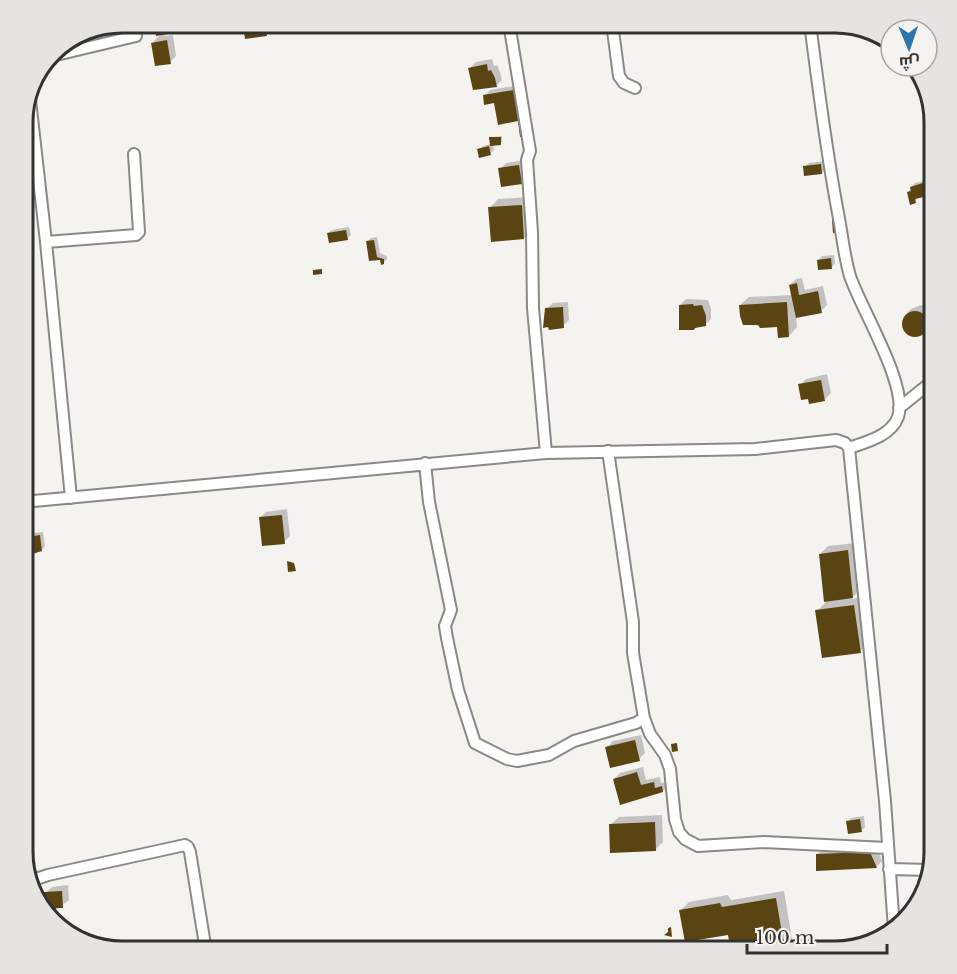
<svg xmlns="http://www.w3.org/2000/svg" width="957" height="974" viewBox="0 0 957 974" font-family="'Libre Baskerville',Cairo,serif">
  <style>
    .shadow { fill: #0003 }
    .building { fill: #5a4412 }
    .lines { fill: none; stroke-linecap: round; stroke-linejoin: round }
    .minor-casing { stroke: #8b8986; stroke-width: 14 }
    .minor { stroke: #fff; stroke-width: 10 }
    .rim { fill: none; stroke: #333231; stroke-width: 3 }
  </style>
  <rect width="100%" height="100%" fill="#f5f3f0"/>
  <path class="shadow" d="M156,23h17l1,4 -10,9 9,-1 3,21 -6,6 -18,-19 9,-9h-4z
    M249,23h19l2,8 -4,3 -21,-8z
    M492,59l2,7 3,-1 3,7 2,8 -6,6 -26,-18 6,-6z
    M525,84l8,45 -6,6 -8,-15 -35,-24 6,-6z
    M502,136v6l-9,2 1,6 -4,4 -11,-5 4,-3 8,-2 1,-7z
    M525,160l3,17 -6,6 -22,-14 6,-6z
    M825,161v8l-3,4 -17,-6 4,-4z
    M927,180l1,5 6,-2v8l-2,3 -13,3 -4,5 -7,-9 3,-6 4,-4z
    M530,197l2,33 -8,8 -34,-30 8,-9z
    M349,227l2,8 -4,4 -19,-6 4,-3z
    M377,237l3,16 7,3v3l-4,4 -2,-5 -11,2 -3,-18 4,-4z
    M834,255l1,8 -3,4 -14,-7 4,-4z
    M802,278l3,12 18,-4 4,19 -6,6 -25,5 1,11 -8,9 -11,-11 -38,-20 9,-8 43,-2 -2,-10 6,-6z
    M686,299l22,1 3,9v10l-6,6 -25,-20z
    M568,302l1,18 -6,6h-13l-4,-17 7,-6z
    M934,304v15l-4,6 -6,7 -8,3 -10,-2 -3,-9 2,-9 6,-6 10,-4 5,2z
    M827,374l4,19 -6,6 -16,-2 -9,-12 6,-6z
    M287,509l3,27 -6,6 -24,-24 6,-6z
    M43,532l2,14 -3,4 -19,5 1,-13 9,-9z
    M856,543l5,46 -10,10 11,-2 7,46 -9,8 -43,-40 9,-9 -6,-48 8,-8z
    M641,735l4,18 -6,6 -32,-12 6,-6z
    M643,767l3,13 14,-3 1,6 7,-2 1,4 -6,6 -49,-12 6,-6z
    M662,815l1,27 -8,8 -45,-25 9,-8z
    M864,816l1,11 -4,4 -13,-9 3,-4z
    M876,846l6,15 -6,6 -59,-12 6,-6z
    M68,885l1,15 -14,11 -9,-18 6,-6z
    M784,891l10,60h-62l-3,-18 -48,-23 8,-8 39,-7 3,5z"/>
  <path class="building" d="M154,23h13l1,11 -12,2z
    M265,23l2,13 -22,3 -2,-13z
    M167,40l4,24 -16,2 -4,-23z
    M487,64l1,7 3,-1 4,8 2,9 -24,3 -5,-22z
    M520,89l8,47 -8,1 -2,-16 -20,4 -4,-22 -10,2 -1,-10z
    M489,137h12v8l-11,1z
    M489,146l2,9 -12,3 -2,-9z
    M821,164l1,10 -18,2 -1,-10z
    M519,165l3,19 -21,3 -3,-19z
    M923,183l1,5 6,-2 2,9 -17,4 1,4 -6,2 -3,-13 4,-1 -1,-4z
    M522,205l2,34 -33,3 -3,-35z
    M838,219l1,14h-6l-1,-13z
    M346,230l2,10 -19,3 -2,-10z
    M374,240l3,17 7,2v5l-3,1 -1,-5 -11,1 -3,-20z
    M831,258l1,11 -14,1 -1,-10z
    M322,269v5l-9,1v-5z
    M797,283l2,12 19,-4 4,22 -26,5 -7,-33z
    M787,302l2,35 -11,1 -1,-11 -17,1 -2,-3h-15l-3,-9 -1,-11z
    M934,302v19l-3,2 -7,-16z
    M693,304l1,2 8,-1 4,11v10l-11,2 -1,2h-15v-25z
    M563,307l1,21 -15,2 -1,-3 -5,1 2,-20z
    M902 324a13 13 0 1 1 26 0a13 13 0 1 1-26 0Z
    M821,380l4,21 -16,3 -1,-5 -7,1 -3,-16z
    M282,515l3,29 -23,2 -3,-29z
    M40,535l2,16 -19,6v-16l5,-1v-3z
    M848,550l5,48 -29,4 -5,-48z
    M287,561l7,2 2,8 -8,1z
    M854,605l7,48 -39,5 -7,-48z
    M635,740l5,21 -30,7 -5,-21z
    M677,743l1,8 -6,1 -1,-8z
    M637,772l4,13 13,-3 1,6 7,-2 1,6 -43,13 -7,-26z
    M860,819l2,13 -14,2 -2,-13z
    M655,822l1,29 -46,2 -1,-29z
    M870,852l7,16 -61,3v-17z
    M62,891l1,17h-7v4l-11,1 -5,-15 4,-2v-4z
    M776,898l9,53h-54l-3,-16 -43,7 -6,-32 41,-7 2,4z
    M671,927l1,10 -8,-2 4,-3v-4z"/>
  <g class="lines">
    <g class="minor-casing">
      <path id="minor" d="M509,23l21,128 -3,9 5,72 1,76 13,145
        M612,23l7,53 5,7 11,5
        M810,23c8,63 16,127 28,190 4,20 6,43 12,63 10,31 59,110 48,141 -7,19 -32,25 -49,31
        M52,56l84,-20
        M30,100l16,142 25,256
        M46,242l90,-7 3,-3 -5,-78
        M899,408l35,-28
        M608,451l25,171v31l11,65 6,16 15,21 5,14 5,50 4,13 6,7 13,7 66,-4 123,6
        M425,463l4,39 22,108 -6,16 2,12 11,52 17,53 32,16 10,2 32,-6 25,-14 62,-18 8,-5
        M23,502l523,-49 209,-4 81,-9 9,3 4,5 36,353 9,128
        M889,869l41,1
        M33,880l15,-5 137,-30 3,2 2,5 16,99"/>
    </g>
    <use href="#minor" class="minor"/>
  </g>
  <path d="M0 0H957V974H0ZM122 33H835A89 89 0 0 1 924 122V852A89 89 0 0 1 835 941H122A89 89 0 0 1 33 852V122A89 89 0 0 1 122 33Z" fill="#e5e4e1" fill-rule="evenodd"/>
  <path class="rim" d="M122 33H835A89 89 0 0 1 924 122V852A89 89 0 0 1 835 941H122A89 89 0 0 1 33 852V122A89 89 0 0 1 122 33Z"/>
  <g transform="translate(909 48) rotate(178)"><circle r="28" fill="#f5f3f0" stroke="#a7a6a4" stroke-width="1.5"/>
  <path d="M0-4.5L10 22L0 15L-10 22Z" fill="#2c76aa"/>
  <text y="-9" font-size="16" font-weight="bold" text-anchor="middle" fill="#333231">ش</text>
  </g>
  <path d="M747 944v9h140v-9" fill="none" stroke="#333231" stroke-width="3"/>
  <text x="756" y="944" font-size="18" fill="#333231" stroke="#f5f3f0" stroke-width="4.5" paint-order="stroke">100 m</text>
</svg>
